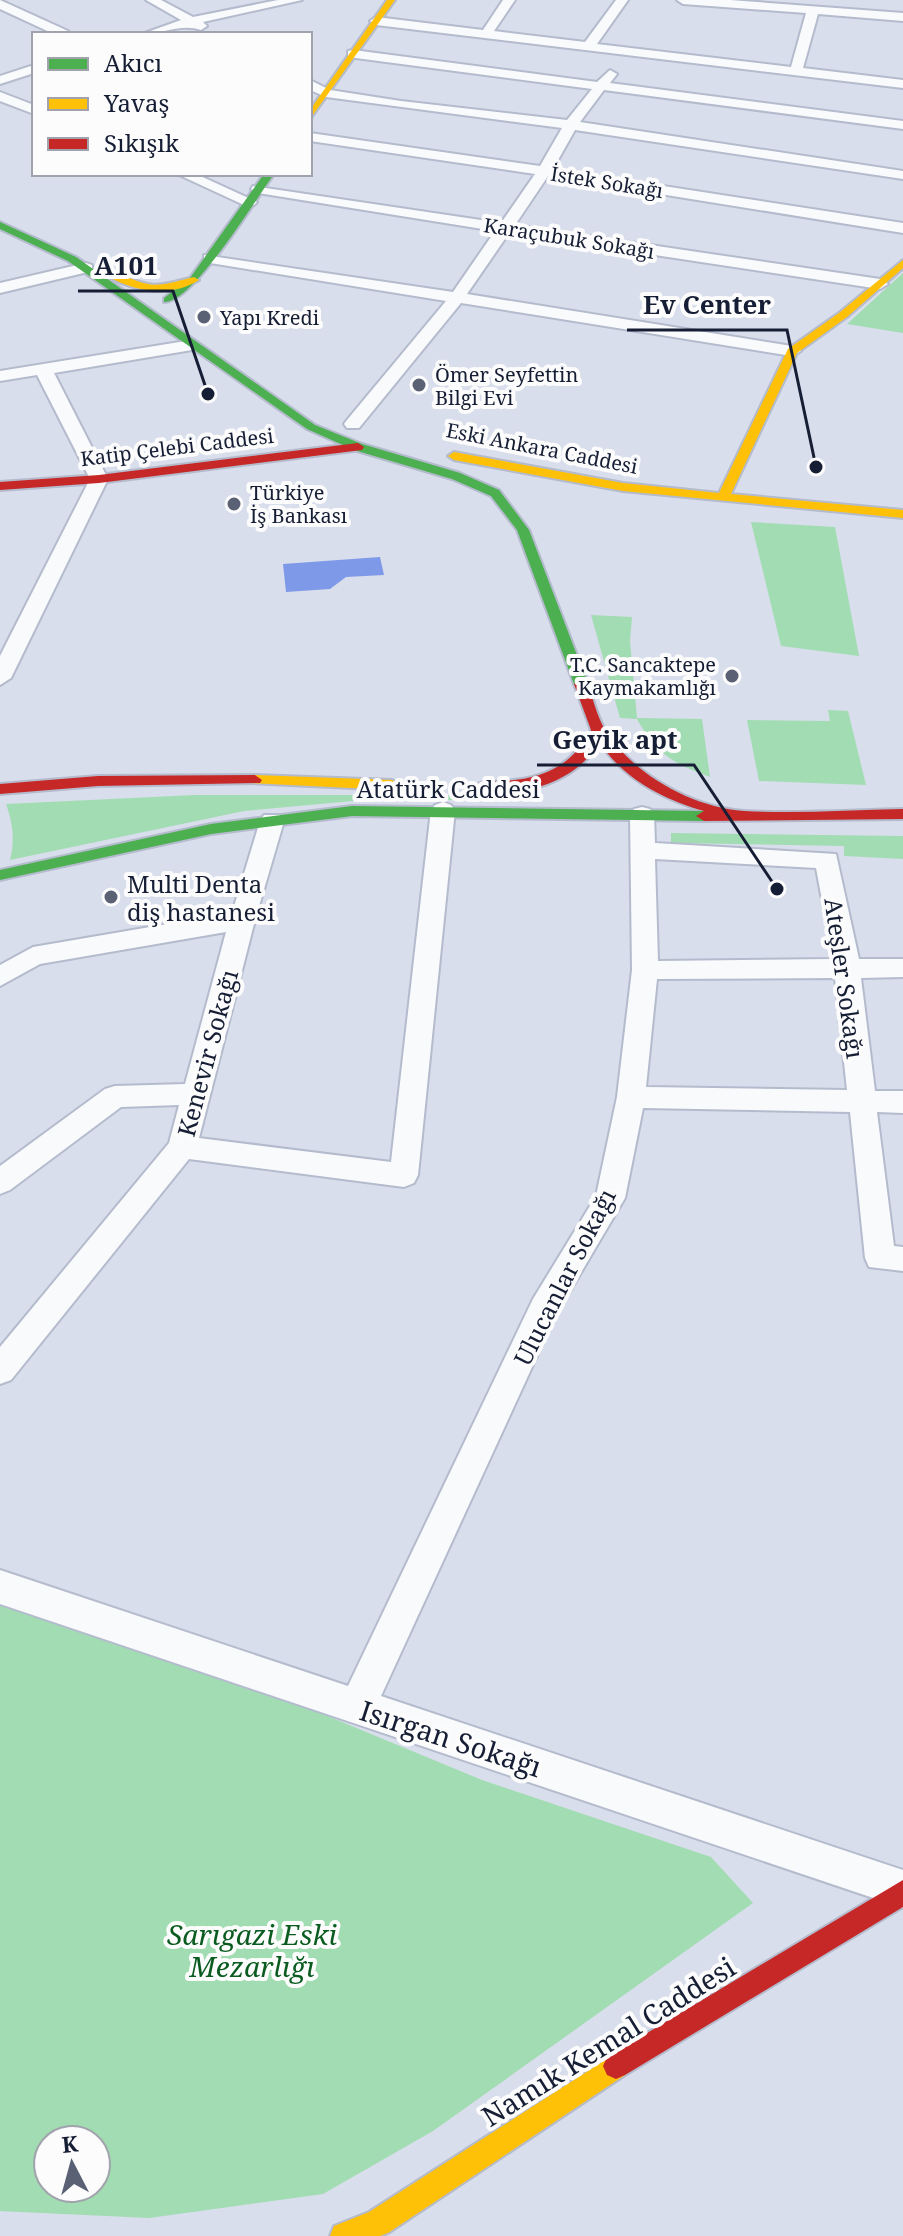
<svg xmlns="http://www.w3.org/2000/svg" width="903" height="2236" viewBox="0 0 903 2236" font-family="'Noto Serif',serif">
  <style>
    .green { fill: #a2dcb2; fill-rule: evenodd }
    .water { fill: #7d99e8 }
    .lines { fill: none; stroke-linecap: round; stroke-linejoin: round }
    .street-casing { stroke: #b4bbcd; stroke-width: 4 }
    .fast-casing { stroke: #b4bbcd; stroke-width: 4 }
    .slow-casing { stroke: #b4bbcd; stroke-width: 4 }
    .jam-casing { stroke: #b4bbcd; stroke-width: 4 }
    .street { fill: #f9fafc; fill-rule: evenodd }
    .fast { fill: #4caf50; fill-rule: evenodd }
    .slow { fill: #ffc107; fill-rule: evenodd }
    .jam { fill: #c62828; fill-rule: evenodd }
    .poi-dot { fill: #5a6175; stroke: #fcfcfc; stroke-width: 3 }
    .labels { text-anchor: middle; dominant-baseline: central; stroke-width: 8; stroke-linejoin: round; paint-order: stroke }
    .far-street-label { font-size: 20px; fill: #161e35; stroke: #fcfcfc }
    .far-poi-label { font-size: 20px; fill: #161e35; stroke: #fcfcfc; text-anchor: start }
    .street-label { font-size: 24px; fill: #161e35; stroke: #fcfcfc }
    .poi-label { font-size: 24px; fill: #161e35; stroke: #fcfcfc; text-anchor: start }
    .near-street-label { font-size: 28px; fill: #161e35; stroke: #fcfcfc }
    .near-park-label { font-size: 28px; font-style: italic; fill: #095b1f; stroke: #fcfcfc }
    .leader { fill: none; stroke: #161e35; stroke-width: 3 }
    .callout-dot { fill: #161e35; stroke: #fcfcfc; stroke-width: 3 }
    .callout-label { font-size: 26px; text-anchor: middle; font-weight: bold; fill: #161e35; stroke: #fcfcfc; stroke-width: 8; stroke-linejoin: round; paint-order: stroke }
  </style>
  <rect width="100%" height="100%" fill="#d9deec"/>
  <path class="green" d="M903,273v60l-56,-9z
    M751,522l84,5 24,129 -78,-10z
    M591,615l41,2 -2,24 7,77 65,1 8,58c-36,-13 -55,-24 -73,-58l-17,-1z
    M828,710l20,1 18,74 -107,-4 -12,-61 83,1z
    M195,795h343l1,5h-175l-120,11 -234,49c5,-21 3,-36 -4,-56z
    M671,833l232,3v23l-59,-3v-10l-173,-3z
    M0,1596l86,20 396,164 229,77 42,46 -320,228 -110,63 -174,24 -149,-7zM48,2140h48v48h-48z"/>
  <path class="water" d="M380,557l4,18 -38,2 -16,12 -44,3 -3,-28z"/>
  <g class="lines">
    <g class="street-casing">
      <path id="street" d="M0,0l68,31 2,3h-16l-54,-25z
        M146,0h15l32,17 85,-17h24l-99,22 4,4 -6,4c-19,-7 -39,4 -59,4l39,-14z
        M503,0h12l-21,31 91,11 31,-42h12l-31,44 194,23 15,-54 -123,-9 -6,-4h53l173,13v8l-85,-7 -15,54 100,12v8l-527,-63 -6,-4 6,-4 107,13z
        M353,50l244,32 13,-12 7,4 -7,9 293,38v8l-299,-39 -24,32 323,49v8l-328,-49 -22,39 350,54v10l-355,-57 -33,49 365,54 8,5 -8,5 -371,-56 -42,61 325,52 9,5 -9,5 -331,-53 -102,125h-12l-3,-4 3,-4 99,-119 -236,-38 -6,-2v-6l249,37 42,-61 -237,-38 -7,-4 2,-3 248,37 34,-49 -225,-33v-8l230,33 22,-38 -236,-31 -16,-7v-10l20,10 71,11 166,19 25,-31 -244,-32v-6z
        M34,65v8l-34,11v-8z
        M0,92l34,13v9l-34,-13z
        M177,174h19l61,28 -3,3h-10z
        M86,263l6,2v6l-92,22v-10z
        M192,340l9,5 -3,4 -144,24 54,106 -97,199 -11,7v-29l90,-177 -53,-104 -37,6v-10z
        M443,802l8,3 4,5 -37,365 -4,8 -10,4 -215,-28 -178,221 -11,4v-37l169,-204 10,-38 -58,2 -111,83 -10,4v-28l105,-77 10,-3 70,-2 41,-152 -186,32 -40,22v-21l33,-18 199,-34 28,-92 4,-6h16l4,6 -29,99 -56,218 192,24 40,-352 4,-5z
        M642,807l8,2 4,6 1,28 181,11 23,105h44v18l-42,1 14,113h28v22l-26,-1 17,134 9,1v24l-34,-4 -4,-9 -15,-146 -207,-4 -18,90 -69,117 -175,381 522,174v38l-903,-304v-34l348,116 185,-387 63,-103 21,-99 15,-127 -2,-155 4,-6zM655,859l161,9 17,91 -175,2zM835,978l12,112 -201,-3 11,-108z"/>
    </g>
    <g class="fast-casing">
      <path id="fast" d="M264,174h10c-18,25 -82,130 -110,128v-4l26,-20z
        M0,222l76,35 239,168 47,19 98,29 39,17 30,40 59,154 -2,3h-10l-2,-3 -57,-154 -26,-34 -39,-17 -98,-29 -47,-21 -239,-168 -68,-32z
        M352,806l352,5 8,5 -8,5 -352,-5 -141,18 -211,46v-10l211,-46z"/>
    </g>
    <g class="slow-casing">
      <path id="slow" d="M387,0h8l-85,119v-9z
        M903,260v8l-56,49 -50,36 -66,141 172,16v8l-280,-27 -169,-31 -6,-4 6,-4 169,31 96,10 69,-144 51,-36z
        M111,271c42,16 38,18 83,6l5,3c-29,18 -63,12 -92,-4l-1,-2z
        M255,775l137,5 7,5 -7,5 -142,-7v-6z
        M616,2053l9,4 4,9 -4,9 -237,158 -8,3h-50l4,-10 35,-14z"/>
    </g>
    <g class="jam-casing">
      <path id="jam" d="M358,443l6,4 -2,3 -263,33 -99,7v-8l99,-7z
        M581,680l7,4c5,15 9,32 17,46 28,44 86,77 139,81 52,3 106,-1 159,-2v10l-199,2 -8,-5 8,-5c-42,-12 -80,-32 -105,-69 -21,40 -81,58 -123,48l-2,-3c7,-7 19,-5 29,-6 40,-2 69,-15 88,-51l-17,-46z
        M255,775l7,5 -2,3 -162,3 -98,8v-10l98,-8z
        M903,1880v27l-278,168 -9,4 -9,-4 -4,-9 4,-9z"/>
    </g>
    <use href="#street" class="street"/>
    <use href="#fast" class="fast"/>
    <use href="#slow" class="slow"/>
    <use href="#jam" class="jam"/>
  </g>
  <g class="poi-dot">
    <circle cx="204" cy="317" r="8"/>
    <circle cx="419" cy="385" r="8"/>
    <circle cx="234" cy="504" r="8"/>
    <circle cx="732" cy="676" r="8"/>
    <circle cx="111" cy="897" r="8"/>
  </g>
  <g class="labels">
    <g class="far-street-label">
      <text transform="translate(607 182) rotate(9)">İstek Sokağı</text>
      <text transform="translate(569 238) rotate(9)">Karaçubuk Sokağı</text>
      <text transform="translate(177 447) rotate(-7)">Katip Çelebi Caddesi</text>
      <text transform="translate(542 448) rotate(11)">Eski Ankara Caddesi</text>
    </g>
    <g class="far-poi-label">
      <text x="220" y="317">Yapı Kredi</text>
      <text x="435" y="374">Ömer Seyfettin<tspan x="435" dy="23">Bilgi Evi</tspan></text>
      <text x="250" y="492">Türkiye<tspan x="250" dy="23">İş Bankası</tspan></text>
      <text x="716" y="664" text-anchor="end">T.C. Sancaktepe<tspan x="716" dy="23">Kaymakamlığı</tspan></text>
    </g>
    <g class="street-label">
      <text x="448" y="788">Atatürk Caddesi</text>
      <text transform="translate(845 978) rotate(82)">Ateşler Sokağı</text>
      <text transform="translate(207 1053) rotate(-75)">Kenevir Sokağı</text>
      <text transform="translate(564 1277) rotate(-63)">Ulucanlar Sokağı</text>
    </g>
    <g class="poi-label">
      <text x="127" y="883">Multi Denta<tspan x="127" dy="28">diş hastanesi</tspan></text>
    </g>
    <g class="near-street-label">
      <text transform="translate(451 1738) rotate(18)">Isırgan Sokağı</text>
      <text transform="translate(608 2041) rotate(-32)">Namık Kemal Caddesi</text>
    </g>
    <g class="near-park-label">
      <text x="252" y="1934">Sarıgazi Eski<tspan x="252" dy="32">Mezarlığı</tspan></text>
    </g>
  </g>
  <path class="leader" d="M208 394L173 291H78M816 467L787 330H627M777 889L694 765H537"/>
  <g class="callout-dot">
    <circle cx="208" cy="394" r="8"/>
    <circle cx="816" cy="467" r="8"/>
    <circle cx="777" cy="889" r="8"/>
  </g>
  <g class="callout-label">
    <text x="126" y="275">A101</text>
    <text x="707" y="314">Ev Center</text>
    <text x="615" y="749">Geyik apt</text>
  </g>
  <rect x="32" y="32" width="280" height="144" fill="#fcfcfc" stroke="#a0a3ac" stroke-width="2"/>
  <rect x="48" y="58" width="40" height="12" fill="#4caf50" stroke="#a0a3ac" stroke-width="2"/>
  <text x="104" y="72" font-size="24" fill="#161e35">Akıcı</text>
  <rect x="48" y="98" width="40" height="12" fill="#ffc107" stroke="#a0a3ac" stroke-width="2"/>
  <text x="104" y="112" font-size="24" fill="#161e35">Yavaş</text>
  <rect x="48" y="138" width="40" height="12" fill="#c62828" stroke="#a0a3ac" stroke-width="2"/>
  <text x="104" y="152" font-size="24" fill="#161e35">Sıkışık</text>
  <g transform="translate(72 2164) rotate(354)"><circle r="38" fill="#fcfcfc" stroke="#a0a3ac" stroke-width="2"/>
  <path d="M0-6L14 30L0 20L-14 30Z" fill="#5a6175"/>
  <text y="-12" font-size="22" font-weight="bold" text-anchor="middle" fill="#161e35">K</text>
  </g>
</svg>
